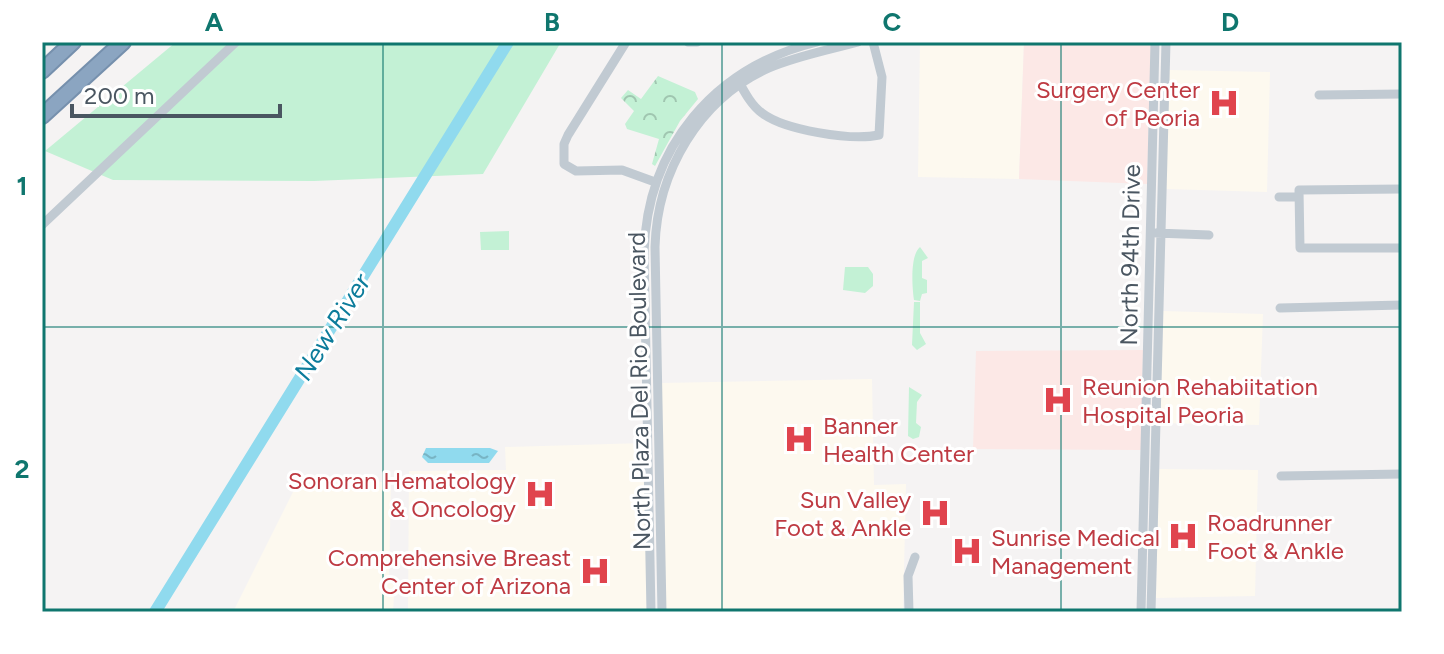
<svg xmlns="http://www.w3.org/2000/svg" width="1444" height="654" viewBox="0 0 1444 654" font-family="Figtree,sans-serif">
  <style>
    .commercial { fill: #fdf9ef }
    .medical { fill: #fce8e6 }
    .grass { fill: #c3f1d5 }
    .forest { fill: url(#forest-crowns) }
    .water { fill: url(#water-ripples) }
    .lines { fill: none; stroke-linecap: round; stroke-linejoin: round }
    .river { stroke: #90daee; stroke-width: 12 }
    .highway-casing { stroke: #7690ad; stroke-width: 18 }
    .minor { stroke: #c1cad2; stroke-width: 9 }
    .highway { stroke: #8ba5c1; stroke-width: 14 }
    .grid { fill: none; stroke: #0f766e; stroke-width: 2; stroke-opacity: 0.55 }
    .labels { text-anchor: middle; dominant-baseline: central; stroke-width: 6; stroke-linejoin: round; paint-order: stroke }
    .health-label { font-size: 24px; fill: #be3a42; stroke: #fff; text-anchor: end }
    .street-label { font-size: 24px; fill: #4a5661; stroke: #fff }
    .water-label { font-size: 26px; font-style: italic; fill: #0c7c9b; stroke: #fff }
    .neatline { fill: none; stroke: #0f766e; stroke-width: 3 }
    .grid-label { font-size: 26px; text-anchor: middle; font-weight: bold; fill: #0f766e }
  </style>
  <defs>
    <pattern id="forest-crowns" width="20" height="18" patternUnits="userSpaceOnUse" patternTransform="scale(2)"><rect width="20" height="18" fill="#c3f1d5"/><path d="M2 6a3 3 0 1 1 6 0M12 15a3 3 0 1 1 6 0" fill="none" stroke="#a0c6b0"/></pattern>
    <pattern id="water-ripples" width="26" height="14" patternUnits="userSpaceOnUse" patternTransform="scale(2)"><rect width="26" height="14" fill="#90daee"/><path d="M2 4q2-2 4 0t4 0M15 11q2-2 4 0t4 0" fill="none" stroke="#78b4c4"/></pattern>
  </defs>
  <rect width="100%" height="100%" fill="#f5f3f3"/>
  <path class="commercial" d="M920,42h104l-5,137 -101,-2z
    M1169,70l101,2 -3,120 -101,-3z
    M1163,311l100,3 -4,111 -99,-2z
    M872,379l2,106 32,-1 -3,128h-237l-5,-229z
    M644,443l3,169h-239l1,-141 97,-1 -1,-23z
    M1159,469l99,1 -3,126 -99,2z
    M298,482h93l-2,97 6,1 -2,32h-160z"/>
  <path class="medical" d="M1024,42h127l-4,142 -128,-5z
    M1143,350l-2,100 -168,-1 3,-98z"/>
  <path class="grass" d="M176,42h385l-78,132 -169,7 -201,-1 -68,-29z
    M509,231v19h-28l-1,-18z
    M920,247l8,11 -6,3v17l5,2v13l-5,1 -2,7 -6,-1c-2,-13 -4,-45 6,-53z
    M845,267h23l5,7v12l-8,7 -22,-3z
    M914,302h6v31l6,11 -9,6 -5,-5z
    M909,387l13,8 -5,7 -1,21 5,4 -2,10 -6,2 -5,-3z"/>
  <path class="forest" d="M658,76l37,16 3,7 -18,22 -25,45 -3,-2 7,-25 -32,-10 -2,-5 9,-13 -13,-13 7,-8 13,9z"/>
  <path class="water" d="M426,448h64l8,3 -9,12h-61l-6,-6z"/>
  <g class="lines">
    <path class="river" d="M155,612l353,-570"/>
    <g class="highway-casing">
      <path id="highway" d="M42,71l31,-29
        M42,116l81,-74"/>
    </g>
    <path class="minor" d="M626,42l-58,93 -4,9v20l12,7 46,-1 33,12
      M688,42h9
      M739,82c6,11 13,24 23,31 22,17 89,28 117,22l3,-58 -9,-35
      M1319,95l83,-1
      M1402,189l-103,1 1,58h102
      M1279,197h20
      M42,225l194,-183
      M1156,233l53,2
      M1280,308l122,-3
      M1281,476l121,-2
      M651,612l-7,-359c3,-106 70,-186 173,-211
      M662,612l-7,-365c2,-75 44,-148 114,-179 28,-12 60,-18 89,-26
      M909,612l-1,-36 7,-19
      M1141,612l14,-570
      M1151,612l15,-570"/>
    <use href="#highway" class="highway"/>
  </g>
  <path class="grid" d="M383,42v570M722,42v570M1061,42v570M42,327h1360"/>
  <defs>
    <g id="hospital-bare" transform="scale(2.4)"><path d="M-5-5h3v3.5h4V-5h3V5h-3V1.5h-4V5h-3Z" fill="#e0444e" stroke="#fff" stroke-width="2.5" paint-order="stroke"/></g>
  </defs>
  <g fill-rule="evenodd">
    <use href="#hospital-bare" x="1224" y="103"/>
    <use href="#hospital-bare" x="1058" y="400"/>
    <use href="#hospital-bare" x="799" y="439"/>
    <use href="#hospital-bare" x="540" y="494"/>
    <use href="#hospital-bare" x="935" y="513"/>
    <use href="#hospital-bare" x="1183" y="536"/>
    <use href="#hospital-bare" x="967" y="551"/>
    <use href="#hospital-bare" x="595" y="571"/>
  </g>
  <g class="labels">
    <g class="health-label">
      <text x="1200" y="89">Surgery Center<tspan x="1200" dy="28">of Peoria</tspan></text>
      <text x="1082" y="386" text-anchor="start">Reunion Rehabiitation<tspan x="1082" dy="28">Hospital Peoria</tspan></text>
      <text x="823" y="425" text-anchor="start">Banner<tspan x="823" dy="28">Health Center</tspan></text>
      <text x="516" y="480">Sonoran Hematology<tspan x="516" dy="28">&amp; Oncology</tspan></text>
      <text x="911" y="499">Sun Valley<tspan x="911" dy="28">Foot &amp; Ankle</tspan></text>
      <text x="1207" y="522" text-anchor="start">Roadrunner<tspan x="1207" dy="28">Foot &amp; Ankle</tspan></text>
      <text x="991" y="537" text-anchor="start">Sunrise Medical<tspan x="991" dy="28">Management</tspan></text>
      <text x="571" y="557">Comprehensive Breast<tspan x="571" dy="28">Center of Arizona</tspan></text>
    </g>
    <g class="street-label">
      <text transform="translate(1130 255) rotate(-89)">North 94th Drive</text>
      <text transform="translate(639 391) rotate(-91)">North Plaza Del Rio Boulevard</text>
    </g>
    <g class="water-label">
      <text transform="translate(332 327) rotate(-58)">New River</text>
    </g>
  </g>
  <rect width="1444" height="654" fill="none" stroke="#ffffff" stroke-width="88"/>
  <path d="M72 104v12h208v-12" fill="none" stroke="#4a5661" stroke-width="4"/>
  <text x="84" y="104" font-size="24" fill="#4a5661" stroke="#ffffff" stroke-width="6" paint-order="stroke">200 m</text>
  <rect x="44" y="44" width="1356" height="566" class="neatline"/>
  <g class="grid-label">
    <text x="214" y="31">A</text>
    <text x="552" y="31">B</text>
    <text x="892" y="31">C</text>
    <text x="1230" y="31">D</text>
    <text x="22" y="195">1</text>
    <text x="22" y="478">2</text>
  </g>
</svg>
